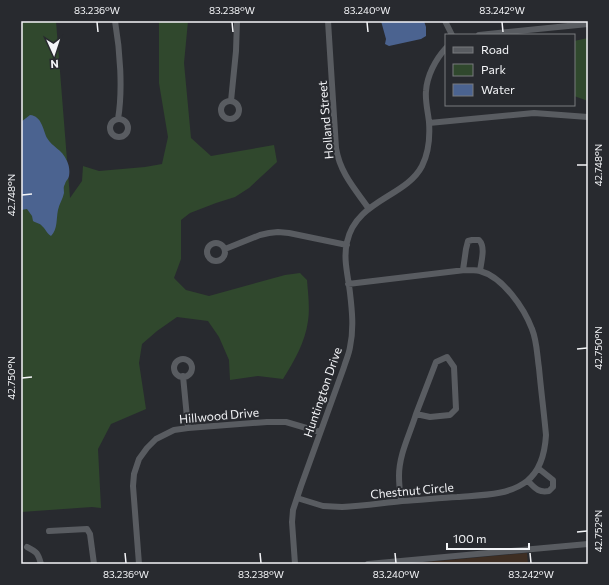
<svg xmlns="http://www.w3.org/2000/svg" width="609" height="585" viewBox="0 0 609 585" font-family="Commissioner,sans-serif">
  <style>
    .education { fill: #3e2e23 }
    .green { fill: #30482d }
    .water { fill: #4b6390 }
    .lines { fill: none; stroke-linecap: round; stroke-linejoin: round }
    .minor { stroke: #595c61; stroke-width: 6 }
    .ticks { fill: none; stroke: #f3f4f7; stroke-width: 1.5 }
    .labels { text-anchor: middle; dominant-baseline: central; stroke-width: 4; stroke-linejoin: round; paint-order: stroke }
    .street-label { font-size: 12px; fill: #f3f4f7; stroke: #282a2f }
    .neatline { fill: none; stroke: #f3f4f7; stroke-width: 1.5 }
    .ticks-label { font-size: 10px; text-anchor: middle; fill: #f3f4f7 }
  </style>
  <rect width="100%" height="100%" fill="#282a2f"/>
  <path class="education" d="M527,553l1,11h-126l59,-5z"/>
  <path class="green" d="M21,21h35l14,177 12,-17 1,-15 16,5 46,-4 17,-3 6,-27 -9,-54v-62h29l-4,42 7,75 20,18 63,-11 3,17 -28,26 -14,9 -19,6 -26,10 -9,7v39l-7,19 12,12 23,6 76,-21 15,-2 7,7c1,13 3,28 1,41 -3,22 -14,40 -25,58l-25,-3 -28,4 -1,-20 -10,-23 -11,-16 -31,-4 -20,14 -15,13 -3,19 7,46 -35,15 -13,25 3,59 -9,-1 -71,5z
    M588,38v63l-14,-5v-55z"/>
  <path class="water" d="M381,21h43l2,6v9l-5,3 -32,7 -4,-2 1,-5z
    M30,115c12,1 13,15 17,23 5,9 15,11 20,23 2,4 3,10 2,15 -1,4 -3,4 -4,8 -2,3 -1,6 -1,9 -1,6 -5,11 -6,17 -2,9 0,19 -7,26 -5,-3 -5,-7 -9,-10 -2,-3 -6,-3 -9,-5l-1,-5 -5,-7 -6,1v-88z"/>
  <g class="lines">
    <path class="minor" d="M115,21c5,29 8,69 3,98
      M328,21l8,127c4,25 19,41 33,61
      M445,21l7,14
      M479,35l109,-11
      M231,101l5,-50 1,-30
      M221 110a9 9 0 1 1 18 0a9 9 0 1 1-18 0Z
      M110 128a9 9 0 1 1 18 0a9 9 0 1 1-18 0Z
      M429,123l105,-10 54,4
      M207 252a9 9 0 1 1 18 0a9 9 0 1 1-18 0Z
      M225,249l35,-14 9,-2 9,-1 11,1 58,12
      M463,270l3,-21 2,-8 4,-1h7c7,7 2,22 1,31
      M174 368a9 9 0 1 1 18 0a9 9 0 1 1-18 0Z
      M183,376l5,52
      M528,481c7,7 10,12 21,10l4,-4v-7l-15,-12
      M297,498l26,8 19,1c20,-1 40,-4 60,-6 18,-1 37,-3 55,-4 23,-2 51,-1 70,-16 14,-11 18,-29 19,-46 -2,-22 -5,-45 -7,-67 -2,-13 -2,-27 -7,-39 -8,-21 -29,-52 -52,-58 -5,-1 -10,-1 -15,-1l-117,14
      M401,501c-1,-8 -2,-17 -2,-25 0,-22 11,-42 17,-62l14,3 20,-2 6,-6 -2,-42 -7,-10 -11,5 -20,52
      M49,531l38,-2 3,5 4,30
      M27,547c10,5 11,6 14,17
      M139,564l-6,-78 1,-12 5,-15 8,-11 9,-9 18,-9 14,-2 79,-6h19l34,10
      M295,564l-3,-42 1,-12 8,-24 43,-119c2,-7 5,-13 6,-20 4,-18 2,-37 0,-54 -2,-18 -7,-34 -3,-51 9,-42 59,-45 75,-76 7,-14 8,-30 7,-44 -1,-10 -4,-21 -3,-31 1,-15 9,-31 20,-43
      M368,564l220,-20"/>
  </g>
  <path class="ticks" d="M97,22l1,10M232,22l1,10M367,22l1,10M502,22l1,10M577,165h10M22,195l10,-1M577,349l10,-1M22,378l10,-1M577,532l10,-1M125,553l1,10M260,553l1,10M395,553l1,10M530,553l1,10"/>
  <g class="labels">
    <g class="street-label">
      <text transform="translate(325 120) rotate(-95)">Holland Street</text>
      <text transform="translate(322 392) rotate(-71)">Huntington Drive</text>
      <text transform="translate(219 415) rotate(-5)">Hillwood Drive</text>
      <text transform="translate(412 490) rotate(-5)">Chestnut Circle</text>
    </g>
  </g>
  <rect width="609" height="585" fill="none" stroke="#282a2f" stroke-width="44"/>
  <rect x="445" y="34" width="130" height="72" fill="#282a2f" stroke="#797b7f"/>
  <rect x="453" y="47" width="20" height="6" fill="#595c61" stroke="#797b7f"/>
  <text x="481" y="54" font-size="12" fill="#f3f4f7">Road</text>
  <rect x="453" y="64" width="20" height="12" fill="#30482d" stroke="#797b7f"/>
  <text x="481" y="74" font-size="12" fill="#f3f4f7">Park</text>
  <rect x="453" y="84" width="20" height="12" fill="#4b6390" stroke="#797b7f"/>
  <text x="481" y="94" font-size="12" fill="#f3f4f7">Water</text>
  <g transform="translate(54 54) rotate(177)" stroke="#282a2f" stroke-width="3" paint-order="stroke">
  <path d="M0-3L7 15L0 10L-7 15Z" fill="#f3f4f7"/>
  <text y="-6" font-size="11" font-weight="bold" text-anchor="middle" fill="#f3f4f7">N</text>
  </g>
  <path d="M447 543v6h82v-6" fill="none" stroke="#f3f4f7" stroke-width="2"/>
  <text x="453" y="543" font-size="12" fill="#f3f4f7" stroke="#282a2f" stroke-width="3" paint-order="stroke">100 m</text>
  <rect x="22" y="22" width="565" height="541" class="neatline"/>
  <g class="ticks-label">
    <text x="97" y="14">83.236°W</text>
    <text x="232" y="14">83.238°W</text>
    <text x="367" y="14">83.240°W</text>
    <text x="502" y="14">83.242°W</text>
    <text transform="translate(598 165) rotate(-90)" y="4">42.748°N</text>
    <text transform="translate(11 195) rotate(-90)" y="4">42.748°N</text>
    <text transform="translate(598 348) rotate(-90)" y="4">42.750°N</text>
    <text transform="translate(11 378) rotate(-90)" y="4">42.750°N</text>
    <text transform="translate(598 531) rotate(-90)" y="4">42.752°N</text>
    <text x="126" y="578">83.236°W</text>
    <text x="261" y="578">83.238°W</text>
    <text x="396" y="578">83.240°W</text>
    <text x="531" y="578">83.242°W</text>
  </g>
</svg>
